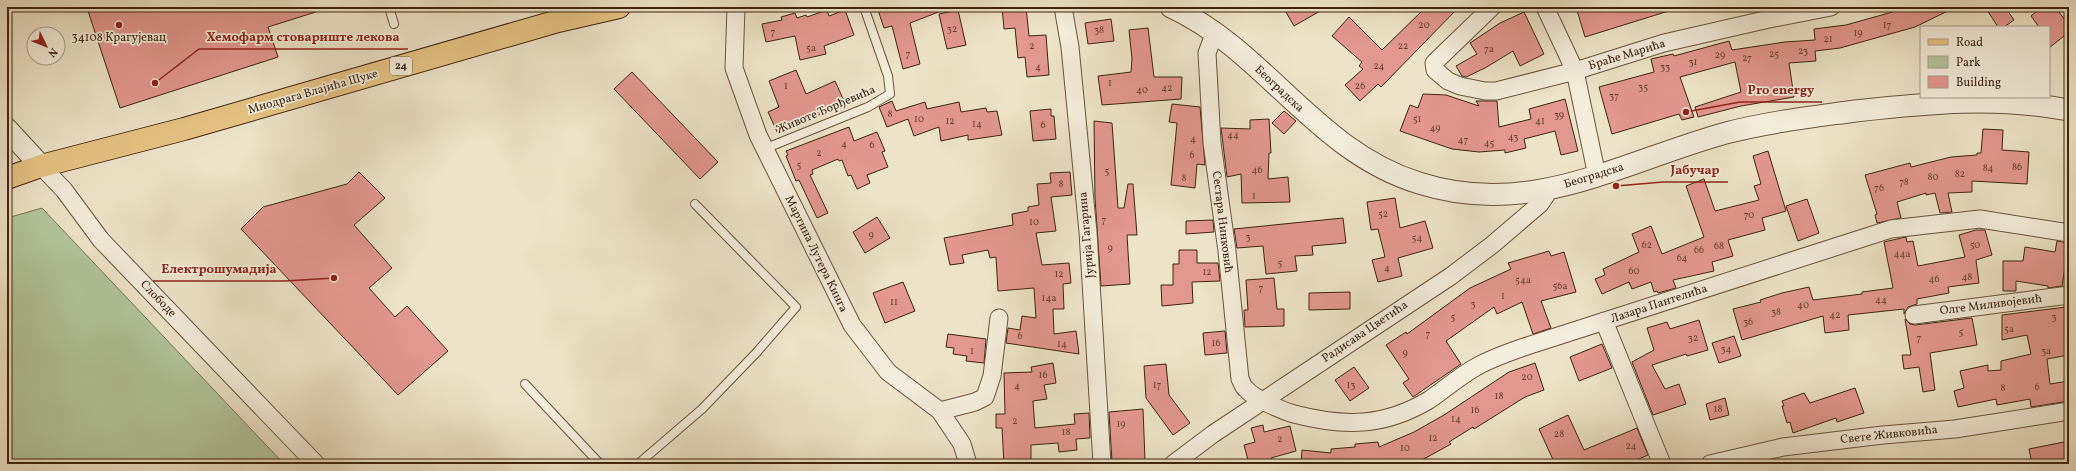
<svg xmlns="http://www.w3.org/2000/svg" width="2076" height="471" viewBox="0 0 2076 471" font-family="Vollkorn,serif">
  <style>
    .green { fill: #b2c59b; stroke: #787454 }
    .building { fill: #e2978f; stroke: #3e240d }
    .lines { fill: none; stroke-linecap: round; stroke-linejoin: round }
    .service-casing { stroke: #6a543c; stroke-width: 10 }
    .minor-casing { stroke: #6a543c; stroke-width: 19 }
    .tertiary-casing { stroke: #6a543c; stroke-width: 23 }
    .primary-casing { stroke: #3e240d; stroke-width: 24 }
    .service { stroke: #f3eddb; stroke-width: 8 }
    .minor { stroke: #f3eddb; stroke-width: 17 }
    .tertiary { stroke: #f3eddb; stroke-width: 21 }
    .primary { stroke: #e6c284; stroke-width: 22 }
    .poi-dot { fill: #8f2418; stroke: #f3eddb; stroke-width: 1.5 }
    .labels { text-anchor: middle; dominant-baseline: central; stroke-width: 3.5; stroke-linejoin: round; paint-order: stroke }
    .number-label { font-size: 10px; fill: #67412e }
    .shield { fill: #f3eddb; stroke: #74604b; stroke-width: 1 }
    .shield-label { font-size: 11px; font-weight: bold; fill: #3e240d }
    .poi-label { font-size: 12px; fill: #3e240d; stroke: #f3eddb }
    .street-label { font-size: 12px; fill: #3e240d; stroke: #f3eddb }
    .leader { fill: none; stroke: #8f2418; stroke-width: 1.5 }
    .callout-dot { fill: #8f2418; stroke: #f3eddb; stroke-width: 1.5 }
    .callout-label { font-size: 13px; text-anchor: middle; font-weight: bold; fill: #8f2418; stroke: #f3eddb; stroke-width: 3.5; stroke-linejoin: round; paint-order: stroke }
  </style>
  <rect width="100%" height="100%" fill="#ede3c8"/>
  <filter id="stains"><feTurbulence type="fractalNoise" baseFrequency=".005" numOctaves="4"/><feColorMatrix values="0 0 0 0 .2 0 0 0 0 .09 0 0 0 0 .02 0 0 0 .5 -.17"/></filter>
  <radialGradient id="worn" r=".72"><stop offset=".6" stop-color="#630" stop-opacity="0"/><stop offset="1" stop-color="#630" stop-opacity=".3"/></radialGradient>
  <path class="green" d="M42,208l242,256h-277v-246z"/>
  <path class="building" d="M100,7h222v3l-54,17 10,30 -158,51 -32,-97z
    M877,7h72v1l-39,15 10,41 -17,5 -11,-43 -8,2z
    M1002,7h24l3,29 17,-1 3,40 -22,2 -2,-20 -7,1 -3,-30 -11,1z
    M1283,7h44l-33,19z
    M1426,7h33l-78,80 -3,-3 -18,17 -15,-16 18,-16 -4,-3 3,-4 -30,-26 17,-19 33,33z
    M1576,7h99v2l-90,28z
    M1910,7h46l-41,20 -75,21 -25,3 1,10 -27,2 5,34 -53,9 -43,11 -3,-10 46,-15 -6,-30 -55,15 14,40 -12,3 -3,-6 -67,20 -13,-47 55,-15 -3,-13 22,-5 1,2 55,-15 3,9 53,-8 30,-2 -1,-11 32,-4z
    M1985,7h20l9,13 -10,7h-6z
    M2042,7h13l14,18v7l-20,16v-21h-10l-8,-11z
    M827,10l2,6 16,-6 9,25 -30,11 2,8 -26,6 -5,-24 -29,6 -4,-18 20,-4 -1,-3 14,-4 2,5 9,-3 1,2z
    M958,10l8,35 -19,4 -8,-35z
    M1524,12l20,42 -24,12 -7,-15 -28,17 -19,9 -4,-1 -6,-10 21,-12 -7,-11 30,-20z
    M1111,19l3,22 -26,3 -3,-21z
    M1148,28l6,49h28l-1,22 -79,6 -4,-29 33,-4 1,-13 -3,-29z
    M796,70l10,24 29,-13 10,22 -67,31 -10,-22 11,-5 -10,-26z
    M632,72l86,90 -18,17 -86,-90z
    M1423,94l23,1 33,11 -3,-5h21l2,26 32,-8 -2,-10 36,-10 13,52 -17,4 -6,-24 -31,8 2,9 -21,5v-3l-26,2 -27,-3 -52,-18 10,-26 8,3z
    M892,101l4,10 29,-9 2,7 32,-7 2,10 25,-4 1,4 10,-1 5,24 -34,5v-5l-27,6 -2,-14 -25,9 -6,-17 -21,8 -8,-20z
    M1172,104l28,3 5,58 -8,-1 -2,24 -24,-3 6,-62 -8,-1z
    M1051,109v7h3l2,23 -23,2 -3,-30z
    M1284,111l12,10 -12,13 -12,-11z
    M1269,119l2,34h-2l-1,26 20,-2 2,25 -48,1 -1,-29 -14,3 -6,-49 29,1v-9z
    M1094,121l18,2 6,85h6l4,-24h5l4,51h-10l3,49 -29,2 -6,-88z
    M849,127l5,14 23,-9 8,19 -3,1 6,15 -21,8 3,8 -13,6 -6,-14 -3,1 -6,-16 -3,1 -1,-2 -26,11 1,4 -3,1 18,38 -11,5 -18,-38 -3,1 -10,-25 2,-1 -2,-4z
    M1983,129l20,1 -1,20 27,2 -2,32 -55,-3v11l-24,1 4,19 -12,1 -5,-20 -9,2v-2l-29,9 4,16 -24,5 -2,-8 2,-1 -12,-39 45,-12 1,4 40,-10 26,-2v-2h4z
    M1768,151l18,60 -24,7 3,12 -37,10 5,16 -21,6 2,9 -41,9 3,8 -18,5 -1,-2 -3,1 -3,-10 -19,7 -3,-7 -27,12 -7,-15 10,-4 -2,-6 36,-17 -7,-18 19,-8 11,28 42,-17 -18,-51 18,-7 11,32 44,-11 -5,-14 7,-2 -8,-28z
    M359,172l26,26 -31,27 38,43 -23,20 26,29 12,-11 41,45 -50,44 -157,-166 22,-22 84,-23z
    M1070,172l2,23 -21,2 5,34 -20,2 6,32 27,-2 2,20 -8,1 1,25h-11l1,25 22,-3 3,23 -73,-11 2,-15 12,2 2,-14 14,2 -2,-30 -36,3 -2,-34 -6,1 -2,-8 -26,5 2,8 -14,2 -6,-27 69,-13 -1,-11 16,-3v-4l11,-2 -2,-21 14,-1 -1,-10z
    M1395,198l5,30 25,-7 8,27 -35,10 4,18 -24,6 -6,-22 13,-3 -7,-28 -7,1 -4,-28z
    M1807,199l12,34 -21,8 -12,-35z
    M877,217l13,21 -25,15 -12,-21z
    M1343,218l3,25 -34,3 1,9 -18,1 2,15 -31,3 -3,-28 -26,2 -3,-19z
    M1213,220l1,12 -28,2v-13z
    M1976,230h9l7,25 -16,5 3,23 -31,4 1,6 -32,6v5l-9,3 -4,7v-5l-56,6 1,15 -24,3 -2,-17 -81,24 -9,-31 28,-7 -1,-2 22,-7 27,-6 4,13 49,-6v-2l31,-4 -9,-46 22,-5 1,5 6,-1 5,25 47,-9 -6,-22z
    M2057,241l12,2 -7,43 -14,2v-2l-32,-5v10h-13v-30h20l2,-14 30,5z
    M1179,250h18v13h21l2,18 -28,1 1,21 -31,3 -1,-21h12v-21h6z
    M1549,251l2,5 13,-4 12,40 -35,9 10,27 -18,6 -11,-32 -25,12 -3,-7 -48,34 15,23 -48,33 -10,-14 6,-4 -23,-34 20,-13 1,2 63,-46 41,-19 -3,-6z
    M1274,278l3,31h7v17l-39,1 -1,-17h4l-2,-30z
    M903,282l12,29 -30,12 -12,-30z
    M1350,292v17l-41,1v-17z
    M2066,307l3,19v29l-22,4 3,25 19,-3v20l-38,6 -1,-8 -33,6 -1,-6 -38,8 -4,-16 10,-3 -4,-17 28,-6v6l13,-1v-9l30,-7 -4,-19 -25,5v-25z
    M1972,318l5,27 -47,8 5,37 -12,2 -4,-25 -15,2 -2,-14h9l-6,-36 5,5 5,1z
    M1699,320l9,30 -21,6 -1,-2 -34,11 13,24 14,-5 7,20 -33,11 -21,-53 22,-12 -7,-22 20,-6 3,7z
    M1225,331l2,22 -22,2 -2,-22z
    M948,334l38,5 -2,24 -18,-2 1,-5 -14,-2 1,-6 -8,-1z
    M1734,336l7,20 -22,7 -7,-20z
    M1602,344l10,24 -33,13 -9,-24z
    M1053,363l3,20 -12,2 3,14 -14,2 2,27 40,-4 -1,-10 15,-1 1,25 -14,1 1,11 -18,2 -1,-9 -27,2v19h-27l-2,-36h-6v-14h9l-1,-41 28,-1 -1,-5z
    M1535,363l9,27 -19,7 -51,32 -1,-2 -24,15 2,2 -29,16 -9,4h-112l1,-14 29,3v-4l24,-2v-3l23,-2 1,5 35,-15 30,-17 65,-43z
    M1166,364l3,31 21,28 -17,12 -27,-37 -2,-32z
    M1354,367l15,21 -19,13 -15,-21z
    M1855,388l9,25 -27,9 -1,-4 -43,15 -3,-11 -3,1 -5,-17h2l-2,-5 22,-8 6,10z
    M1725,398l4,17 -19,5 -4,-16z
    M1143,409l2,51 -33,2 -3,-50z
    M1568,415l16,35 53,-22 11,27 -21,9h-72l-16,-35z
    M1263,425l1,7 26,-6 6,25 -25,7 1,6h-23l-5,-19 11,-3 -4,-14z
    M2069,441v23h-37l-3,-15z"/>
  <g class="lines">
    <g class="service-casing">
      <path id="service" d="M389,7l5,17
        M764,149l104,-42 22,-13 -2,-18 -24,-69
        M525,384l75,80
        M638,464l64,-55 55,-57 39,-45 -101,-103"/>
    </g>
    <g class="minor-casing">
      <path id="minor" d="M736,7l-2,61 24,67 94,190 36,47 52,39 22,33 6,20
        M1063,7l7,40 18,185 14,232
        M1492,7l-58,56 1,7 13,11 12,5 25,5h11l79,-20 89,-28 105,-24 62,-12
        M1545,7l30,64 22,105
        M1215,32l-8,21 5,90 15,108 13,128c2,3 3,8 6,10 7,9 37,22 48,25 50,13 90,13 135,-14 16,-11 31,-24 47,-33 16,-9 34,-15 51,-21l364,-117 89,-10 89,14
        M41,166l23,24 37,50 215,224
        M1914,315l155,-20
        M1604,321l58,143
        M940,411l35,-9 10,-5 7,-21 7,-58
        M1173,464l40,-30 238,-158 41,-31 48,-41 6,-9 -1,-5
        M1710,464l73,-17 100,-12 72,-6 114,-18"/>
    </g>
    <g class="tertiary-casing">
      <path id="tertiary" d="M1171,7c94,43 144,144 248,176 112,36 202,-21 307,-50 42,-11 86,-16 129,-22 74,-8 140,-15 214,-1
        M7,129l34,37"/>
    </g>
    <g class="primary-casing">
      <path id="primary" d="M7,178l34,-12 143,-37 374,-108 61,-14"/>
    </g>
    <use href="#service" class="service"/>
    <use href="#minor" class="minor"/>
    <use href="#tertiary" class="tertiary"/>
    <use href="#primary" class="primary"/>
  </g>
  <circle class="poi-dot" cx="119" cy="25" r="4"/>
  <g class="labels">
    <g class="number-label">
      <text x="1424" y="25">20</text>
      <text x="1887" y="25">17</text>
      <text x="952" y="29">32</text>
      <text x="1099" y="30">38</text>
      <text x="773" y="32">7</text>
      <text x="1858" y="33">19</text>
      <text x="1828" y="39">21</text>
      <text x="1032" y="46">2</text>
      <text x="1403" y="46">22</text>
      <text x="811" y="48">5a</text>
      <text x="1489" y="49">7a</text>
      <text x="1803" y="51">23</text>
      <text x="908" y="54">7</text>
      <text x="1774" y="54">25</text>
      <text x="1720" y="55">29</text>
      <text x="1747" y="58">27</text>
      <text x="1693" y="62">31</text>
      <text x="1379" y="66">24</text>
      <text x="1038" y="67">4</text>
      <text x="1665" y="67">33</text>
      <text x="1110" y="83">1</text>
      <text x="786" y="86">1</text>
      <text x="1360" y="86">26</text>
      <text x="1643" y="87">35</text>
      <text x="1167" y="88">42</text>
      <text x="1142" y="90">40</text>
      <text x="1614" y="96">37</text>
      <text x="890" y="114">8</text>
      <text x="1559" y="115">39</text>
      <text x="919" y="119">10</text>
      <text x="1417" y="119">51</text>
      <text x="950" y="121">12</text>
      <text x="1540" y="121">41</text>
      <text x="977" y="124">14</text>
      <text x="1043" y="125">6</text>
      <text x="1435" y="128">49</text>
      <text x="1233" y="135">44</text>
      <text x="1513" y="137">43</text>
      <text x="1193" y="139">4</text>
      <text x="1463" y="140">47</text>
      <text x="1489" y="143">45</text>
      <text x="844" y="144">4</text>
      <text x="872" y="145">6</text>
      <text x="819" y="153">2</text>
      <text x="1192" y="155">6</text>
      <text x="799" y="165">5</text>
      <text x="2017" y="167">86</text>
      <text x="1988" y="168">84</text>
      <text x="1257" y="170">46</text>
      <text x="1107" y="171">5</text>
      <text x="1960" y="174">82</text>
      <text x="1933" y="177">80</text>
      <text x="1184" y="178">8</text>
      <text x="1904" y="182">78</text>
      <text x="1061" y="184">8</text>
      <text x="1879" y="188">76</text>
      <text x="1254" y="196">1</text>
      <text x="1383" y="214">52</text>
      <text x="1749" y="215">70</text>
      <text x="1104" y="220">7</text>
      <text x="1034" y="222">10</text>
      <text x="871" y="235">9</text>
      <text x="1248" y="237">3</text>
      <text x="1417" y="238">54</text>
      <text x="1647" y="245">62</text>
      <text x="1975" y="245">50</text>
      <text x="1719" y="246">68</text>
      <text x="1110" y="248">9</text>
      <text x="1699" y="250">66</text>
      <text x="1902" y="254">44a</text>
      <text x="1682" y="258">64</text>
      <text x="1280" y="263">5</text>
      <text x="1387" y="268">4</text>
      <text x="1634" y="271">60</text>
      <text x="1207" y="272">12</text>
      <text x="1059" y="274">12</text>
      <text x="1967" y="277">48</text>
      <text x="1934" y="279">46</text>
      <text x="1523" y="280">54a</text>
      <text x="1560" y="286">56a</text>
      <text x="1261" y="288">7</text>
      <text x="1503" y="296">1</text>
      <text x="1049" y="298">14a</text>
      <text x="1881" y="300">44</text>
      <text x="894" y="302">11</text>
      <text x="1473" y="304">3</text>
      <text x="1803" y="305">40</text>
      <text x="1776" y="312">38</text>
      <text x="1835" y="315">42</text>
      <text x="1453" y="317">5</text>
      <text x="2054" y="317">3</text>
      <text x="1748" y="322">36</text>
      <text x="2009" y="329">5a</text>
      <text x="1961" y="332">5</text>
      <text x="1428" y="334">7</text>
      <text x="1020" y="336">6</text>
      <text x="1693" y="338">32</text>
      <text x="1919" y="338">7</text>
      <text x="1216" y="343">16</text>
      <text x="1062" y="344">14</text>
      <text x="1726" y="349">34</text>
      <text x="972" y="351">1</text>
      <text x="2046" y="351">3a</text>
      <text x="1405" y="353">9</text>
      <text x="1043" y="375">16</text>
      <text x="1527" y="377">20</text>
      <text x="1157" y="385">17</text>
      <text x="1351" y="385">13</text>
      <text x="1017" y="386">4</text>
      <text x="2037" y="387">6</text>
      <text x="2003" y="388">8</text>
      <text x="1499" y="396">18</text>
      <text x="1718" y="409">18</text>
      <text x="1475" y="410">16</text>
      <text x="1456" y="419">14</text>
      <text x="1015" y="421">2</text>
      <text x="1121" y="424">19</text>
      <text x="1066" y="432">18</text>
      <text x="1559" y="434">28</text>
      <text x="1433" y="438">12</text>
      <text x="1280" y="439">2</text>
      <text x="1631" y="446">24</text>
      <text x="1405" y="448">10</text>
    </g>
    <rect class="shield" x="390" y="57" width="22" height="18" rx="3"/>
    <g class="shield-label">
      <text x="401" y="66">24</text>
    </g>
    <g class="poi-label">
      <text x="119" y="38">34108 Крагујевац</text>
    </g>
    <g class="street-label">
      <text transform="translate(1627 55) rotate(-17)">Браће Марића</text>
      <text transform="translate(1279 89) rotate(43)">Београдска</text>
      <text transform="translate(313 92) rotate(-16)">Миодрага Влајића Шуке</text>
      <text transform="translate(826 110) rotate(-23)">Животе Ђорђевића</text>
      <text transform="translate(1594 176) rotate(-17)">Београдска</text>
      <text transform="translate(1222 222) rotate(83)">Сестара Нинковић</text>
      <text transform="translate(1087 235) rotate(-95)">Јурија Гагарина</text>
      <text transform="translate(816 254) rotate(64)">Мартина Лутера Кинга</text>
      <text transform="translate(158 299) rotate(46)">Слободе</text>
      <text transform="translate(1659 304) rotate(-18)">Лазара Пантелића</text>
      <text transform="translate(1991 305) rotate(-7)">Олге Миливојевић</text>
      <text transform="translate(1365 332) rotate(-34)">Радисава Цветића</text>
      <text transform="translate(1889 435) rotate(-6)">Свете Живковића</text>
    </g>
  </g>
  <path class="leader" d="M155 83L199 49H408M1686 112L1740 102H1822M1616 186L1663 182H1728M334 278L285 281H153"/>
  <g class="callout-dot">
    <circle cx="155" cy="83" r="4"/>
    <circle cx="1686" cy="112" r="4"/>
    <circle cx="1616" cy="186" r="4"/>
    <circle cx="334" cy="278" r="4"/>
  </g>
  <g class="callout-label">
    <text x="303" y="41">Хемофарм стовариште лекова</text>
    <text x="1781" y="94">Pro energy</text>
    <text x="1695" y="174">Јабучар</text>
    <text x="219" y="273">Електрошумадија</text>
  </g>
  <rect width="2076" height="471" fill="none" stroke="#ede3c8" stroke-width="24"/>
  <rect x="8" y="8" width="2060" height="455" fill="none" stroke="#3e240d" stroke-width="2"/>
  <rect x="12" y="12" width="2052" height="447" fill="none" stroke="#3e240d"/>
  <rect x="1920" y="26" width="130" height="72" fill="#f3eddb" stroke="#ab9d89"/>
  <rect x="1928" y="39" width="20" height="6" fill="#e6c284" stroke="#ab9d89"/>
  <text x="1956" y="46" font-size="12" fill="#3e240d">Road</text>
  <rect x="1928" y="56" width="20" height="12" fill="#b2c59b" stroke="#ab9d89"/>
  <text x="1956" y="66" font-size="12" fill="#3e240d">Park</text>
  <rect x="1928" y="76" width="20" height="12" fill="#e2978f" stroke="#ab9d89"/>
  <text x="1956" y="86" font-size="12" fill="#3e240d">Building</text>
  <g transform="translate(46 46) rotate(133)"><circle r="19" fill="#f3eddb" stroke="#ab9d89"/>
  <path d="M0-3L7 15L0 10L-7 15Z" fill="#8f2418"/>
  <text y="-6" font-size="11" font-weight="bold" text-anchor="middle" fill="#3e240d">N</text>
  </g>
  <rect width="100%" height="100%" filter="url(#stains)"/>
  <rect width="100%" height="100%" fill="url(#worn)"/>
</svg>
